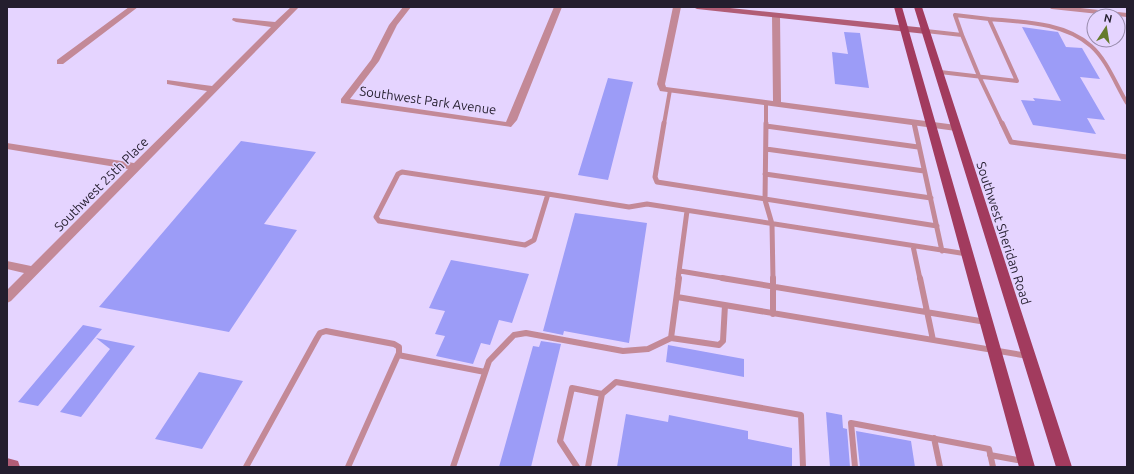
<svg xmlns="http://www.w3.org/2000/svg" width="1134" height="474" viewBox="0 0 1134 474" font-family="Ubuntu,sans-serif">
  <style>
    .building { fill: #9c9cf7 }
    .lines { fill: none; stroke-linecap: round; stroke-linejoin: round }
    .lane-far2 { stroke: #c38997; stroke-width: 4 }
    .lane-far1 { stroke: #c38997; stroke-width: 5 }
    .lane { stroke: #c38997; stroke-width: 6 }
    .street { fill: #c38997; fill-rule: evenodd }
    .secondary { fill: #b15d76; fill-rule: evenodd }
    .primary { fill: #a23b5e; fill-rule: evenodd }
    .labels { text-anchor: middle; dominant-baseline: central; stroke-width: 3; stroke-linejoin: round; paint-order: stroke }
    .street-label { font-size: 13px; fill: #241e2e; stroke: #e5d4ff }
  </style>
  <rect width="100%" height="100%" fill="#e5d4ff"/>
  <path class="building" d="M1022,27l36,5 8,15 16,1 18,31 -20,-2 25,43 -18,-2 9,16 -63,-9 -12,-25 14,1 -2,-3 28,3z
    M844,32l16,1 9,55 -34,-4 -3,-32 16,2z
    M608,78l25,4 -25,98 -30,-5z
    M241,141l75,11 -52,72 33,6 -68,102 -130,-25z
    M575,213l72,10 -18,120 -65,-12 -1,4 -20,-4z
    M451,260l78,14 -17,49 -13,-3 -9,25 -9,-2 -8,21 -37,-8 9,-20 -10,-2 10,-23 -16,-3z
    M83,325l19,4 -64,77 -20,-4z
    M96,338l39,8 -54,71 -21,-5 50,-63z
    M541,341l20,3 -30,123h-32l34,-121 6,1z
    M668,345l76,14v18l-78,-15z
    M199,372l44,9 -41,68 -47,-10z
    M826,412l16,3 1,13 4,1 3,38h-20z
    M626,414l42,8 1,-7 79,16v8l44,9v19h-175z
    M856,431l55,10 4,26h-55z"/>
  <g class="lines">
    <path class="lane-far2" d="M1052,7l75,8
      M926,31l36,4 -7,-20 34,4
      M962,35l17,41 23,48
      M940,72l77,9 -28,-62c34,3 75,3 102,27 16,14 25,39 36,57
      M914,122v2
      M664,124l6,-34
      M766,124v-21"/>
    <path class="lane-far1" d="M664,123l-9,54 2,5 280,44
      M766,123l-1,77 7,24 1,55
      M914,123l28,128
      M1002,123l9,19 116,15
      M766,126l152,21
      M766,149l158,22
      M402,172l146,22 -14,46 -9,5 -146,-24 -3,-4 22,-43z
      M765,174l166,24
      M548,194l81,13 18,-3 320,50
      M913,246l7,33
      M680,271l48,8
      M678,279l9,-68"/>
    <path class="lane" d="M722,278l264,44
      M773,278v36
      M920,278l13,62
      M677,297l351,59
      M671,338l48,7 4,-4 2,-36
      M398,355l87,17
      M934,438l6,29
      M990,455l33,6
      M246,467l71,-129 3,-5 6,-2 68,13 5,3v6l-51,114
      M453,467l36,-106 25,-26 12,-2 97,18 25,-2 23,-11 8,-60
      M577,467l-17,-26 12,-53 30,6
      M588,467l14,-73 14,-12 185,33 2,52
      M855,467l-4,-44 138,26 4,18"/>
    <path class="street" d="M129,7h9l-75,57h-6v-4z
      M291,7h8l-288,294 -4,2v-13l17,-17 -17,-4v-8l24,5 97,-97 -121,-20v-6l127,20 73,-72 -40,-7v-4l45,6 59,-59 -35,-5 -4,-2 1,-2 42,4z
      M403,7h8l-14,18 -18,36 -29,38 156,23 48,-115h8l-45,113 -6,7 -170,-24v-4l30,-39 18,-35z
      M673,7h8l-16,77 1,3 107,14 -1,-86 4,-2 4,2 1,87 175,23 5,3 -5,3 -296,-40 -3,-7z"/>
    <path class="secondary" d="M693,7h27l206,21 4,3 -4,3 -229,-25z
      M7,458l11,3 2,6h-13z"/>
    <path class="primary" d="M894,7h8l133,460h-16z
      M914,7h8l150,460h-16z"/>
  </g>
  <g class="labels">
    <g class="street-label">
      <text transform="translate(428 100) rotate(8)">Southwest Park Avenue</text>
      <text transform="translate(101 184) rotate(-45)">Southwest 25th Place</text>
      <text transform="translate(1004 233) rotate(72)">Southwest Sheridan Road</text>
    </g>
  </g>
  <rect width="1134" height="474" fill="none" stroke="#241e2e" stroke-width="16"/>
  <g transform="translate(1106 28) rotate(12)"><circle r="19" fill="#e5d4ff" stroke="#988bab"/>
  <path d="M0-3L7 15L0 10L-7 15Z" fill="#657b2b"/>
  <text y="-6" font-size="11" font-weight="bold" text-anchor="middle" fill="#241e2e">N</text>
  </g>
</svg>
